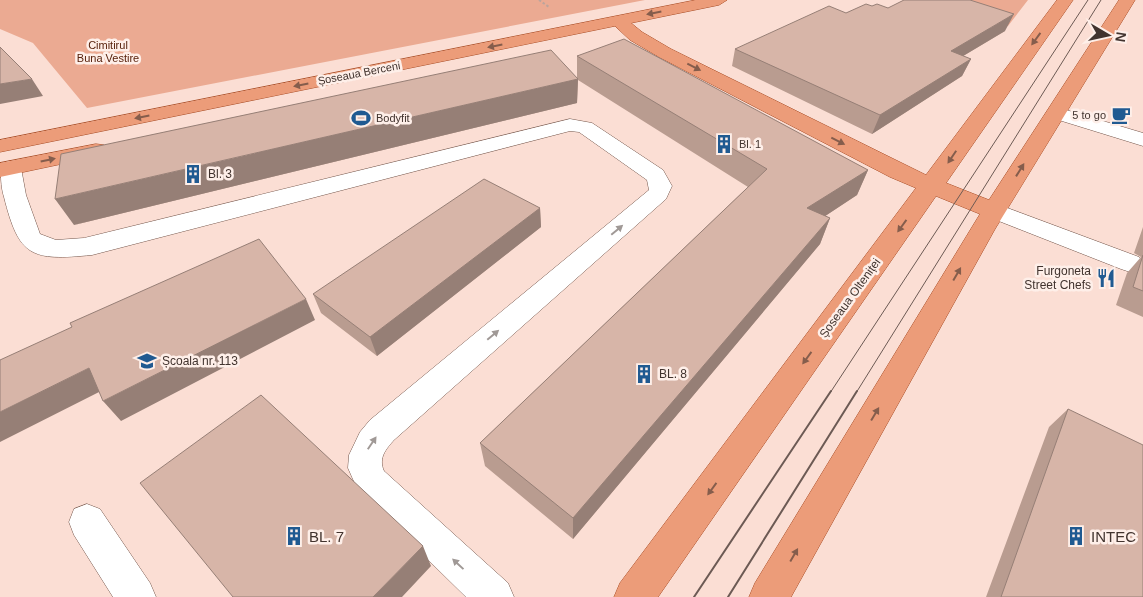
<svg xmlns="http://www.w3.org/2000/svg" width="1143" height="597" viewBox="0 0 1143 597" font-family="Helvetica,sans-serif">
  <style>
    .green { fill: #ebaa92 }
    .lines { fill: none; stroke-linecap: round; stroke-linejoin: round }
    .minor-casing { stroke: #74564b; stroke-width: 1 }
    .major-casing { stroke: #a84c25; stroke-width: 1 }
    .path { stroke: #bca49c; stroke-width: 2; stroke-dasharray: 2.5 2; stroke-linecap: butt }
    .minor { fill: #fff; fill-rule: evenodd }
    .major { fill: #ec9c79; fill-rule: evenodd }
    .tram-far1 { stroke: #6c5a54; stroke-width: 1 }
    .tram { stroke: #6c5a54; stroke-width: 2 }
    .wall { fill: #b99c90 }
    .shaded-wall { fill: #967f76 }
    .building { fill: #d7b5a8; stroke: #967f76 }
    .oneway { fill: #855d4c }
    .oneway2 { fill: #a09996 }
    .labels { text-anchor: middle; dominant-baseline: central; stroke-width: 5; stroke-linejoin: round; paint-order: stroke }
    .far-park-label { font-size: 11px; fill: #58220d; stroke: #feefe9 }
    .far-street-label { font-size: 11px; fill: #41332e; stroke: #feefe9 }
    .far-poi-label { font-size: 11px; fill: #41332e; stroke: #feefe9; text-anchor: start }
    .poi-label { font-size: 12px; fill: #41332e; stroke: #feefe9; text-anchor: start }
    .street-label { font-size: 12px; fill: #41332e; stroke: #feefe9 }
    .near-poi-label { font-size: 15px; fill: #41332e; stroke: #feefe9; text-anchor: start }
  </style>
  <rect width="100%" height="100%" fill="#fbded4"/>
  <path class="green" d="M0,0h645l-558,108 -54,-65 -33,-14z
    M928,0h100l-20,26 -5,1z"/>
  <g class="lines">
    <g class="minor-casing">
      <path id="minor" d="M1056,107l87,26v13l-94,-29 -3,-4 3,-4z
        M570,119l22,4 71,47 9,16 -6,13 -272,241c-8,9 -16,18 -10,31l124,112 6,14h-48l-106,-104 -4,-7 -8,-18 1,-13 11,-23 10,-12 279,-230 -2,-10 -68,-48 -9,-1 -478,124c-61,6 -73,2 -88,-58 -3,-9 -4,-25 -2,-34l8,-2 8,2 3,5 5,27 14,39 16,6 28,-2z
        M994,203l145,54 4,6 -4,6 -9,3 -9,-3 -135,-53 -4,-5 4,-5z
        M87,504l13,5 50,74 6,14h-43l-39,-62 -5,-13 5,-13z"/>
    </g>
    <g class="major-casing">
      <path id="major" d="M696,0h31l-8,5 -88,18 11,9 29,17 255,126 131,-175h16l-127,183 43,17 130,-200h16l-140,229 -204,368h-42l6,-14 225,-369 -44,-18 -278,401h-44l6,-14 296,-395 -26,-11 -231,-120 -29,-17 -15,-14 -615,126v-12z
        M96,144l8,1 3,5 -3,5 -104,22v-14z"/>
    </g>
    <path class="path" d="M539,0l10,7"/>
    <use href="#minor" class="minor"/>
    <use href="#major" class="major"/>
    <path class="tram-far1" d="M830,393l258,-393
      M856,393l245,-393"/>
    <path class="tram" d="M694,597l137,-206
      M728,597l129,-206"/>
  </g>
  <path class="wall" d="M872,6l16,2 117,23 -42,25 8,3 -9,17 -90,58 -140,-68 3,-17 111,-36z
    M577,56l291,114 -11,25 -32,21 5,2 -10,26 -247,295 -88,-73 -5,-23 268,-256 -170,-107 -1,23 -503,122 503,-147z
    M540,208l1,19 -164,129 -56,-43 -8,-19z
    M1143,227v90l-27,-12 11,-32 14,-16 -7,-4z
    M1068,409l75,188h-157l63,-170z"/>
  <path class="shaded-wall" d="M1014,14l-9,17 -62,37 8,-17z
    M971,59l-9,17 -90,58 8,-19z
    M32,79l11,17 -43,8v-20z
    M578,79l-1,24 -503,122 -19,-26z
    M868,170l-11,25 -59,39 9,-26z
    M540,208l1,19 -164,129 -7,-19z
    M830,218l-10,26 -247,295v-21z
    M306,299l9,21 -194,101 -18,-20z
    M89,368l18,20 -107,54v-30z
    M423,546l8,20 -29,31h-29z"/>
  <path class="building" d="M904,0h66l44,14 -63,37 20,8 -91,56 -145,-66 94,-43 17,7 20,-9 6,2 5,-2 11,4z
    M624,39l244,131 -61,38 23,10 -257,300 -93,-75 287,-274 -190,-113z
    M0,47l32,32 -32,5z
    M551,50l27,29 -523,120 6,-45z
    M484,179l56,29 -170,129 -57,-43z
    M259,239l47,60 -203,102 -14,-33 -89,44v-52l72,-33 -2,-4z
    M1143,255v36l-10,-4z
    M261,395l162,151 -50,51h-140l-93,-114z
    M1068,409l75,36v152h-142z"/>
  <defs><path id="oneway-solid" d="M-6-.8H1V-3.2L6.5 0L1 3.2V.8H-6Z" transform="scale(1.25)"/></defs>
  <g class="oneway">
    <use href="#oneway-solid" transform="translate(654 13) rotate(169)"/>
    <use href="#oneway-solid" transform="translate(1036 39) rotate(126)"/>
    <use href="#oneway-solid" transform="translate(495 46) rotate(169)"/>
    <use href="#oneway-solid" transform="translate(694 67) rotate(27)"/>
    <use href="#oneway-solid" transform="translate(301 85) rotate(169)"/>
    <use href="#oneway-solid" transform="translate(142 117) rotate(169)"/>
    <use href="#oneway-solid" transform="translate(838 141) rotate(27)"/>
    <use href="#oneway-solid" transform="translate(952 157) rotate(124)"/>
    <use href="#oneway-solid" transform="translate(48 160) rotate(-12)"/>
    <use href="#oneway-solid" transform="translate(1020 170) rotate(-58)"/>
    <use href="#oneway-solid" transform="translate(902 226) rotate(126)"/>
    <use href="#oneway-solid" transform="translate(957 274) rotate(-60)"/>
    <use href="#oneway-solid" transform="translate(807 358) rotate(126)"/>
    <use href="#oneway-solid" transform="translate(875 414) rotate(-59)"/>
    <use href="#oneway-solid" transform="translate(712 489) rotate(126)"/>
    <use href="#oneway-solid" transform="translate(794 555) rotate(-60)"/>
  </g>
  <g class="oneway2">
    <use href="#oneway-solid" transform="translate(617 230) rotate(-40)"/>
    <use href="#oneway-solid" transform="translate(493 335) rotate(-40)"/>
    <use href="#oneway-solid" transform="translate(372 443) rotate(-56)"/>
    <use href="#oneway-solid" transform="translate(458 564) rotate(-137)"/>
  </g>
  <defs>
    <g id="cafe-bare" transform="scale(1.5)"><path d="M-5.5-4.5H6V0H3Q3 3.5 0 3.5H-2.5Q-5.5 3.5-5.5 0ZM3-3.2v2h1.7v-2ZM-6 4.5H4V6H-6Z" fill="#205a91" stroke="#feefe9" stroke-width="2.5" paint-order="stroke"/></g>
    <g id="stadium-bare" transform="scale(1.5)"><path d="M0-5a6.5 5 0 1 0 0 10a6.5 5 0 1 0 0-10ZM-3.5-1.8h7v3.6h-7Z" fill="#205a91" stroke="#feefe9" stroke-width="2.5" paint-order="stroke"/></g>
    <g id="building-bare" transform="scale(1.5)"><path d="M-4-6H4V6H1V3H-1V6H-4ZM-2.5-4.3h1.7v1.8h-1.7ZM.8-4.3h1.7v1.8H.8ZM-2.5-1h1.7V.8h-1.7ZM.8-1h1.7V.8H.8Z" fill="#205a91" stroke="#feefe9" stroke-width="2.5" paint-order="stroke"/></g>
    <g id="restaurant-bare" transform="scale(1.5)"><path d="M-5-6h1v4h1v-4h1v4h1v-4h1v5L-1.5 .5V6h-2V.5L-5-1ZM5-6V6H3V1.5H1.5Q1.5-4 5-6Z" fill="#205a91" stroke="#feefe9" stroke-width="2.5" paint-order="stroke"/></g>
    <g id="school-bare" transform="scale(1.5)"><path d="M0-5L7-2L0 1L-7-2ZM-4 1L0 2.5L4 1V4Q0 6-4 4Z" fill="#205a91" stroke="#feefe9" stroke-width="2.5" paint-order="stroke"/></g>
  </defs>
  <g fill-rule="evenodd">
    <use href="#cafe-bare" x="1121" y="115"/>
    <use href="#stadium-bare" x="361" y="118"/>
    <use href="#building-bare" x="724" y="144"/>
    <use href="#building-bare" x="193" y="174"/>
    <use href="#restaurant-bare" x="1106" y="278"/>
    <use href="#school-bare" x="147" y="361"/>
    <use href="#building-bare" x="644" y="374"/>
    <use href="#building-bare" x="294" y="536"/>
    <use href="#building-bare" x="1076" y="536"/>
  </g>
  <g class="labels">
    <g class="far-park-label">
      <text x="108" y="45">Cimitirul<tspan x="108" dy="13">Buna Vestire</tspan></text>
    </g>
    <g class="far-street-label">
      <text transform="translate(359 73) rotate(-11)">Șoseaua Berceni</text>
    </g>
    <g class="far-poi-label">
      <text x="1106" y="115" text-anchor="end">5 to go</text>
      <text x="376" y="118">Bodyfit</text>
      <text x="739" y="144">Bl. 1</text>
    </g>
    <g class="poi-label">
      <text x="208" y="174">Bl. 3</text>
      <text x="1091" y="271" text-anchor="end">Furgoneta<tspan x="1091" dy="14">Street Chefs</tspan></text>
      <text x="162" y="361">Școala nr. 113</text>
      <text x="659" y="374">BL. 8</text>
    </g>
    <g class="street-label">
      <text transform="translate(850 298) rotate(-54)">Șoseaua Olteniței</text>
    </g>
    <g class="near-poi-label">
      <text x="309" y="536">BL. 7</text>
      <text x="1091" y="536">INTEC</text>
    </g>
  </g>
  <g transform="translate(1108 35) rotate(99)" stroke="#feefe9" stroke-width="4" paint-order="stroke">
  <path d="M0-4L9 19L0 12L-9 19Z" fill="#41332e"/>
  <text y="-8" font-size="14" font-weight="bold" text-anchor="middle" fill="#41332e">N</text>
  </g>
</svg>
